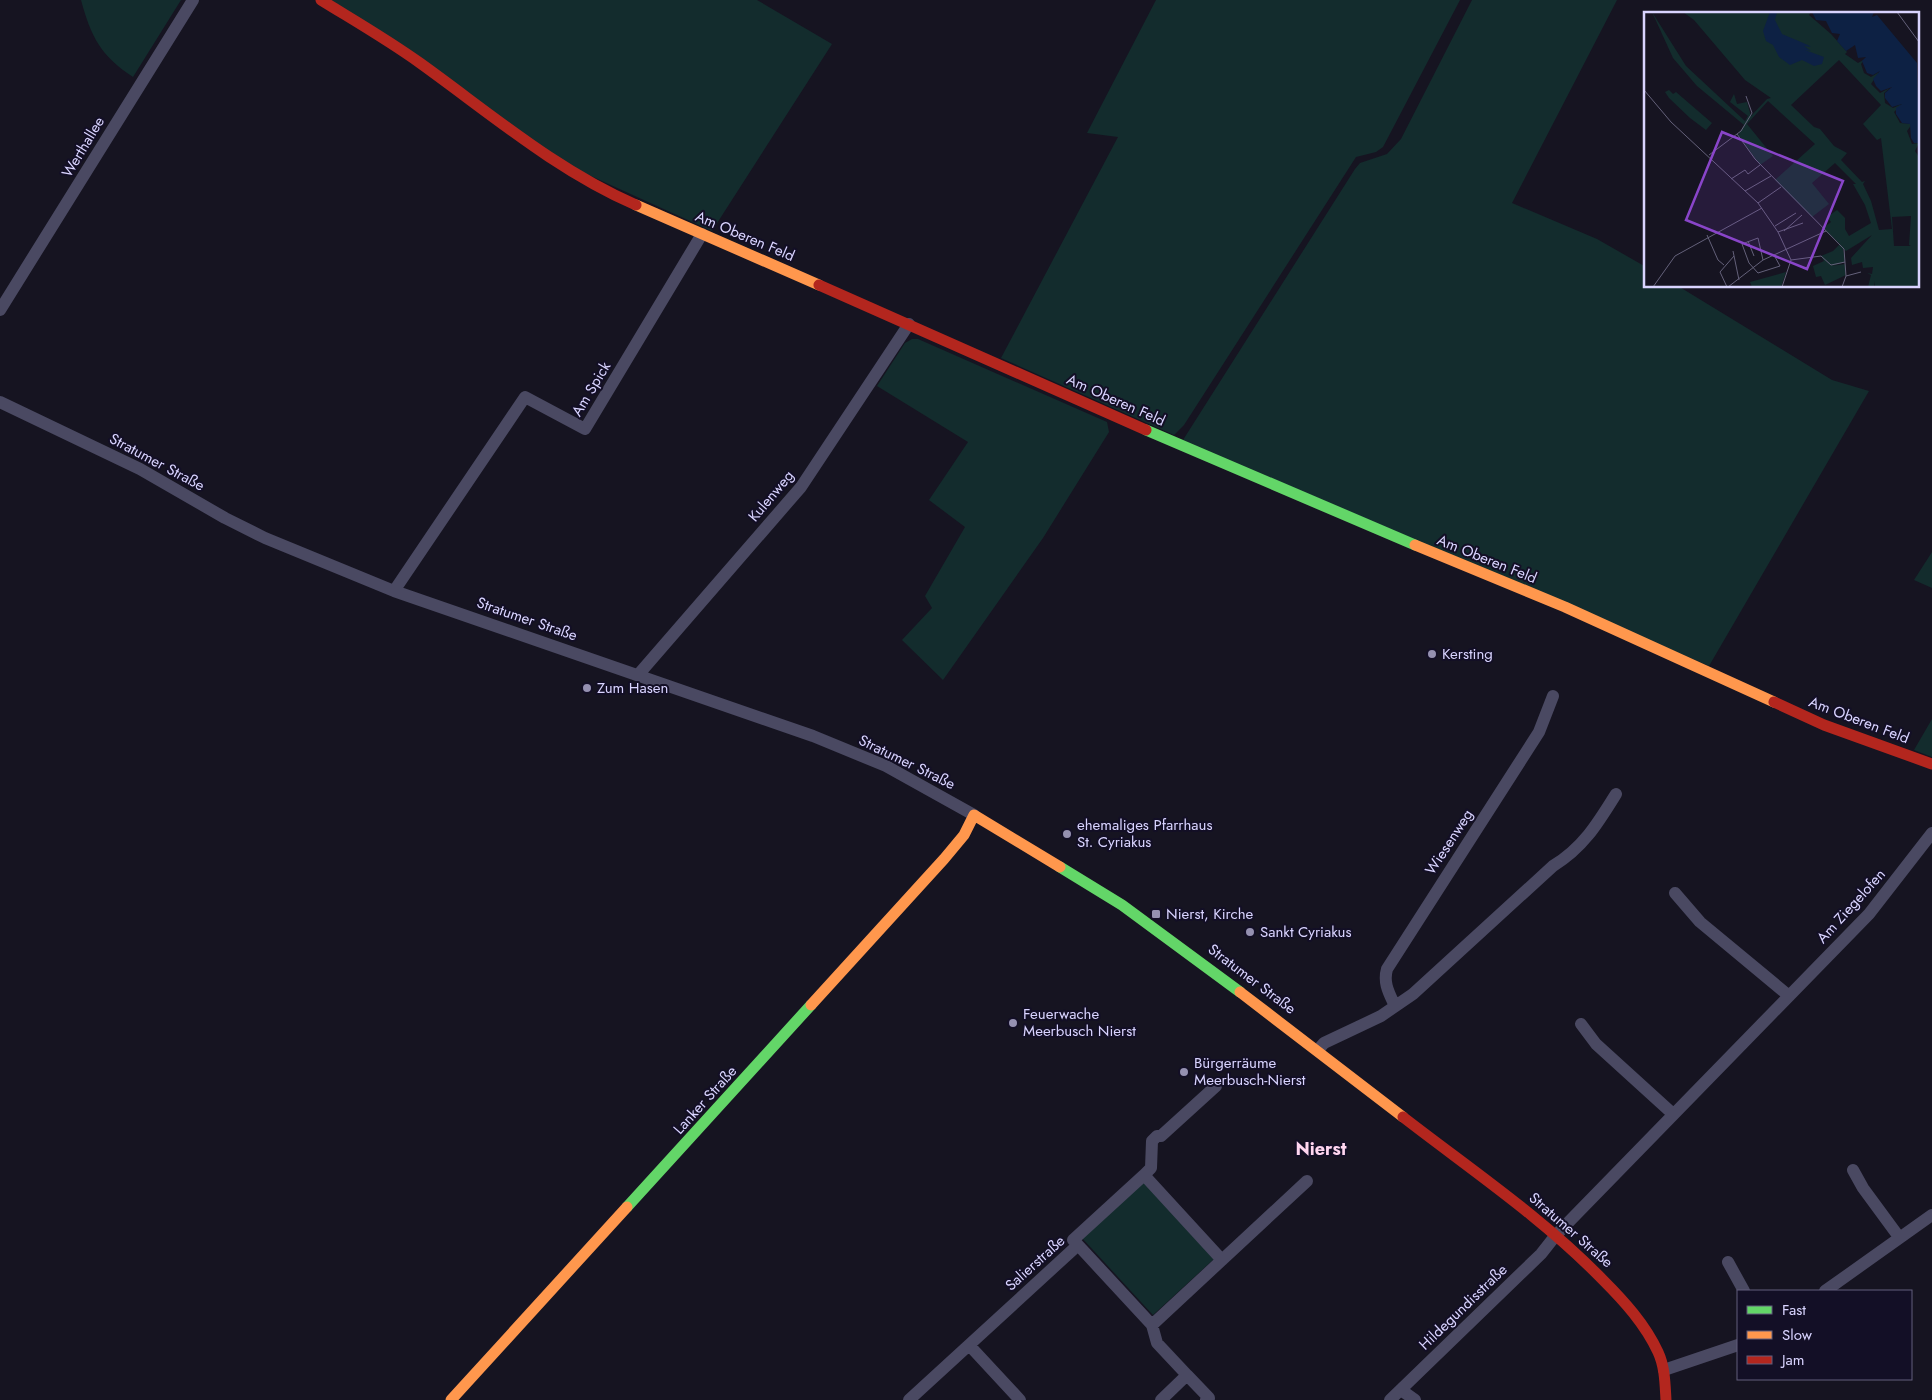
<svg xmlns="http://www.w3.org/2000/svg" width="1932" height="1400" viewBox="0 0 1932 1400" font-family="Jost,sans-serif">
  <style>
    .green { fill: #132c2d }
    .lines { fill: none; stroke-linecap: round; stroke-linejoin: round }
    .street { stroke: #4a4962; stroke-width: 12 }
    .fast { stroke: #63d668; stroke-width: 11 }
    .slow { stroke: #ff974d; stroke-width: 11 }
    .jam { stroke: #b3261e; stroke-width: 11 }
    .poi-dot { fill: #9591b1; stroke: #130f26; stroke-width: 2 }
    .labels { text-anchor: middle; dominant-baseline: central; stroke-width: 4; stroke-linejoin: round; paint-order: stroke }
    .street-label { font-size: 15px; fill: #d9d4ff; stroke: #130f26 }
    .poi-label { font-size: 15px; fill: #d9d4ff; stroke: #130f26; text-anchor: start }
    .quarter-label { font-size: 18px; font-weight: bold; fill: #ffd6f0; stroke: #130f26 }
    .inset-road { fill: none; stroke: #64617a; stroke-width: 1 }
    .view { fill: #8945c9; fill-opacity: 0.15; stroke: #8945c9; stroke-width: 2.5 }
    .inset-edge { fill: none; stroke: #d9d4ff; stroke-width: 2.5 }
  </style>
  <rect width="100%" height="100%" fill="#161421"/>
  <path class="green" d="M81,0h100l-48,77c-32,-21 -42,-40 -52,-77z
    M331,0h426l75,44 -120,187 -143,-65z
    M1156,0h304l-77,147 -7,5 -20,5 -172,268 -10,10 -173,-77 117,-221 -31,-4z
    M1472,0h145l-105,203 85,36 49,28v19h32l154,94 37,11 -160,275 -526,-226 172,-271 5,-6 27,-9 14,-15z
    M912,339h6l189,83 2,10 -66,106 -100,142 -41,-40 30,-32 -7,-12 40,-69 -36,-27 39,-58 -91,-56 28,-43z
    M1932,552v36l-18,-8z
    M1932,719v38l-18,-7z
    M1143,1182l71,77 -61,56 -71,-77z"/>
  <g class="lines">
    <path class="street" d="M0,310l193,-310
      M0,402l140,67 85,49 40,20 129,53 419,145 73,30 88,49
      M394,591l131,-194 60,32 117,-195
      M638,675l163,-188 108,-163
      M1675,893l25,29 88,73
      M1395,1006c-6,-13 -12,-23 -8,-37l152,-237 14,-36
      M1581,1024l15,20 77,70
      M1318,1050l6,-7 57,-27 32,-22 140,-128c30,-18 45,-43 63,-72
      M1853,1170l10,18 36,49
      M1144,1175l7,-7 1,-27 5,-5h4l55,-50
      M1078,1245l-5,-5 71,-65 78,85
      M1728,1262l16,29
      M1825,1291l107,-76
      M1152,1325l155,-144
      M969,1345l51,55
      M1664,1370l74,-25
      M1187,1375l22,23 -3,2
      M1401,1390l14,10
      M909,1400l169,-155 74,80 5,18 30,32 -26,25
      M1390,1400l151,-146 15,-19 313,-321 63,-81"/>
    <path class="fast" d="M1146,430l269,115
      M1060,867l62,38 118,87
      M627,1207l184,-202"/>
    <path class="slow" d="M636,205l183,80
      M1415,545l150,62 209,95
      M1240,992l163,125
      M811,1005l133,-146 20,-24 10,-20 86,52
      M451,1400l176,-193"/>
    <path class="jam" d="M321,0c34,21 67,40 99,63 71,51 136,107 216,142
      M819,285l327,145
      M1774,702l50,23 108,39
      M1403,1117c67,52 140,101 200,163 21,21 42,44 55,72 7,15 7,32 8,48"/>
  </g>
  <g class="poi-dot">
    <circle cx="1432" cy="654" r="5"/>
    <circle cx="587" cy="688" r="5"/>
    <circle cx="1067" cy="834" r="5"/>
    <rect x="1151" y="909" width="10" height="10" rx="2.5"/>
    <circle cx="1250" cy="932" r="5"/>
    <circle cx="1013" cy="1023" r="5"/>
    <circle cx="1184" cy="1072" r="5"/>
  </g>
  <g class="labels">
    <g class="street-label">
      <text transform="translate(83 147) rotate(-59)">Werthallee</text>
      <text transform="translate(745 236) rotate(23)">Am Oberen Feld</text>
      <text transform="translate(591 389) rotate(-59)">Am Spick</text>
      <text transform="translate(1116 400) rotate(24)">Am Oberen Feld</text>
      <text transform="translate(157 462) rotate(28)">Stratumer Straße</text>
      <text transform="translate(771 496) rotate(-50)">Kulenweg</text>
      <text transform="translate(1487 559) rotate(22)">Am Oberen Feld</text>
      <text transform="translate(527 619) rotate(19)">Stratumer Straße</text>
      <text transform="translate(1859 720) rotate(21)">Am Oberen Feld</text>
      <text transform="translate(907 762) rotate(26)">Stratumer Straße</text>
      <text transform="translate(1449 842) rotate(-57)">Wiesenweg</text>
      <text transform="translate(1851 906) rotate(-48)">Am Ziegelofen</text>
      <text transform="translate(1252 979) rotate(37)">Stratumer Straße</text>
      <text transform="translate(705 1100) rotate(-48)">Lanker Straße</text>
      <text transform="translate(1571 1230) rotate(41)">Stratumer Straße</text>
      <text transform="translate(1035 1263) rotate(-42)">Salierstraße</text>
      <text transform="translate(1463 1307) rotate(-44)">Hildegundisstraße</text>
    </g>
    <g class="poi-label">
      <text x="1442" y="654">Kersting</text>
      <text x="597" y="688">Zum Hasen</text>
      <text x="1077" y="825">ehemaliges Pfarrhaus<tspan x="1077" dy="17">St. Cyriakus</tspan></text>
      <text x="1166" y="914">Nierst, Kirche</text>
      <text x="1260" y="932">Sankt Cyriakus</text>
      <text x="1023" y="1014">Feuerwache<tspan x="1023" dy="17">Meerbusch Nierst</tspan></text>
      <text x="1194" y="1063">Bürgerräume<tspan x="1194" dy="17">Meerbusch-Nierst</tspan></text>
    </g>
    <g class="quarter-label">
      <text x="1321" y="1149">Nierst</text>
    </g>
  </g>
  <g transform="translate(1644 12)">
    <rect width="275" height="275" fill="#161421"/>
    <path d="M8,0l34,54 59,55 3,-5 -18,-14 4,-8 3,10 10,-2 4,14 16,-17 4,-1 -26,-18 -51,-60 -11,-8h128l-2,3 22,19 16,18 -2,2 13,9 7,-4 -4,5 3,9 7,4 8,-5 -8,12 9,9 10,-5 -6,5 1,10 8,5 9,-4 -8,8 6,11 12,1 -5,7 5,13 7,-1 -4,8 4,6v130h-44v-6l-1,6h-6l3,-12 -4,-2 5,1 1,-7 -10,1 -1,-6 -10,3 -1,-7 21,-23 -26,16 -3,-3 2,14 -13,4 13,-2 1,11 -21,10 -4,-9 -5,1 -3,-11 11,-5 -3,-5 12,-5 7,-7 -17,-16 8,-6 -4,-5 10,-7 8,8v11l4,7 22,-13 -6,-18 -12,-21h3l-21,-21 -23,20 17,21 -17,13 -37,-37 40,-36 -47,-43 -21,23 26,32 -13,9 -22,-30 6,-10 -47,-39 -24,-28zM195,48l42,45 -18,19 14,16 4,-2 11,91 -13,1 -8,-29 -8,-17 2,-3 -3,1 -21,-22 6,-7 -13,-7 -14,-17 -6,-2 -23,-22zM267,204l-2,29 2,1h-17l-2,-29zM25,78l4,4 3,-2 36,31 -6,7 -16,-12 -21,-20 -4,-6zM142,260l-5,15h-29l-2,-5z" fill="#132c2d" fill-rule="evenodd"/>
    <path d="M126,0h7l-2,8 7,14 26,11 3,2 -7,-1 7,5 -6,-1 19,7 -2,7 -8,2 -12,-6 -12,5 -11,-8 -6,-12 -7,-4 -3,-10zM168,0h62l-2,5 5,-2 40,48 2,80h-5l-3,-5 -1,-14 -8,-1 -6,-9v-6l6,-4 -10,3 -7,-9v-5l7,-6 -11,4 -5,-5 -3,-7 7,-8 -7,4 -6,-2 -5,-12 4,-4 -8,1 -3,-13 -9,6 -9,-10 3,-7 -8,-1 -6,-12 -10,-1z" fill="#0d2144"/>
    <path class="inset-road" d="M253,0l22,30M0,78l27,32 87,81 20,29 13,28M102,84l6,17M93,122l18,25 89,90 2,27 -4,11M65,143l32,-24 11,-18M87,167l14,-9 3,4 12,-9M101,179l26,-15M114,191l23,-16M131,214l21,-13M140,219l18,-16M134,220l25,-9M63,223l11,25 6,5M104,229l6,15M89,239l6,29M119,248l-5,-22 -16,6 7,19 9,10 22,-7 -6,-11M147,248l30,-4 10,9 14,-3M202,264l15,-4M9,275l22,-31 87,-48M83,275l-7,-15 14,-16M84,275l35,-27 63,-29M138,275l9,-27"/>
    <path class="view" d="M78,120l121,49 -36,88 -121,-49z"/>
    <rect width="275" height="275" class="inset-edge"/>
  </g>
  <rect x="1737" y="1290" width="175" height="90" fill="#130f26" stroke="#625e7d"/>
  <rect x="1747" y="1306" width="25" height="8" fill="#63d668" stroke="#625e7d"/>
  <text x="1782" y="1315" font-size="15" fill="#d9d4ff">Fast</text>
  <rect x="1747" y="1331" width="25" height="8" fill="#ff974d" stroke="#625e7d"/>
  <text x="1782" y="1340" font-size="15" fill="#d9d4ff">Slow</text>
  <rect x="1747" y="1356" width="25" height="8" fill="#b3261e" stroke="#625e7d"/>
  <text x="1782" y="1365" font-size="15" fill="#d9d4ff">Jam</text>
</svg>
